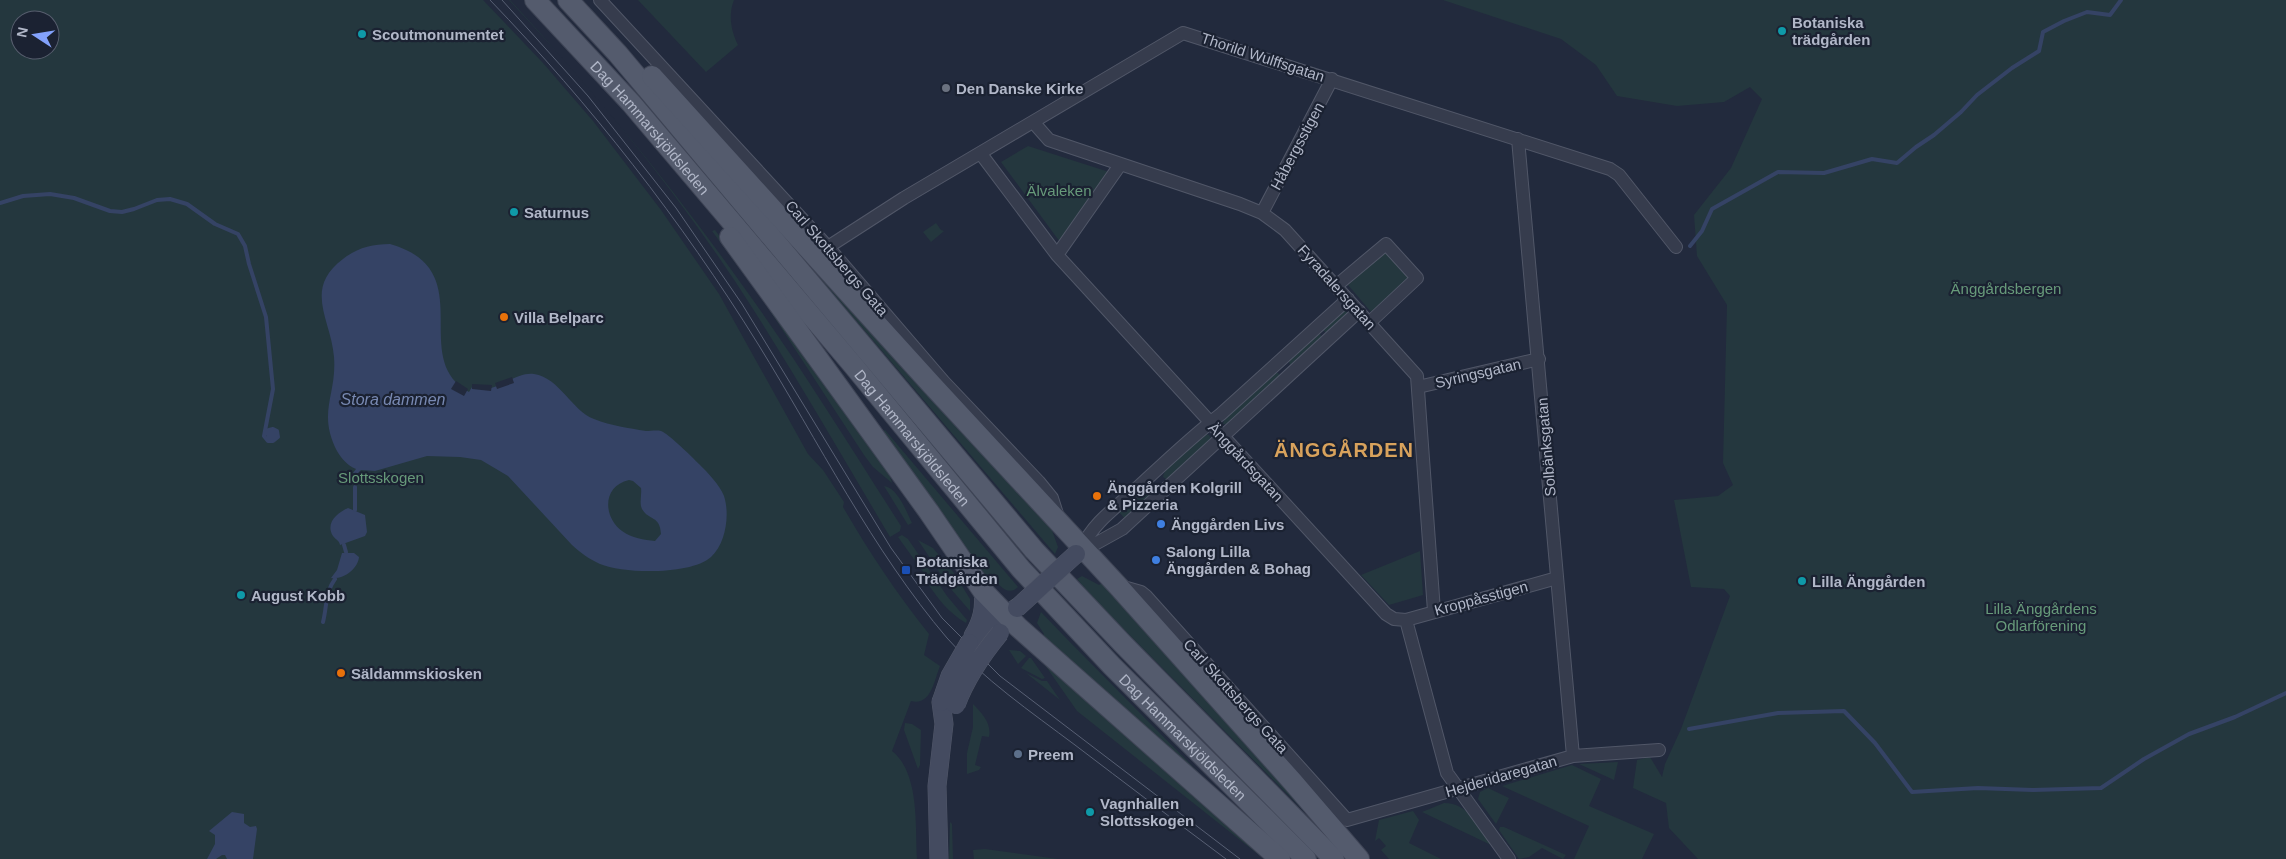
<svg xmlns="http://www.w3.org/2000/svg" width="2286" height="859" viewBox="0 0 2286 859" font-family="Helvetica,sans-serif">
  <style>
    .green { fill: #24373e; fill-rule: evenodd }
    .water { fill: #354365; fill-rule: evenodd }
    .pier { fill: #222a3d }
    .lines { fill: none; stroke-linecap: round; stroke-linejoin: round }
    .stream { stroke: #354365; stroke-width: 4 }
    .street-casing { stroke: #515768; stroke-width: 14 }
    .secondary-casing { stroke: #515768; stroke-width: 19 }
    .primary-casing { stroke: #3f4556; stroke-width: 22 }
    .street { stroke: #363c4d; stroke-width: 12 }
    .secondary { stroke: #444b60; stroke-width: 18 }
    .primary { stroke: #545b6d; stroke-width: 20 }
    .tram { stroke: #586074; stroke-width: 1 }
    .secondary-bridge-casing { stroke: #515768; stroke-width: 19; stroke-linecap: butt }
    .secondary-bridge { stroke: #444b60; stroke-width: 18 }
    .culture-dot { fill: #0f9aa8; stroke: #1b2232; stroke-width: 2 }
    .worship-dot { fill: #6b7280; stroke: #1b2232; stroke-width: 2 }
    .food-dot { fill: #e8710a; stroke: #1b2232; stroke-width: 2 }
    .shop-dot { fill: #3f7fe0; stroke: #1b2232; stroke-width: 2 }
    .transit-dot { fill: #1a4fb4; stroke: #1b2232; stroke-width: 2 }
    .service-dot { fill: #5c6f8a; stroke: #1b2232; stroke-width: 2 }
    .labels { text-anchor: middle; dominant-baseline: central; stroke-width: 4.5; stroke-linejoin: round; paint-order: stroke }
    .poi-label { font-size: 15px; font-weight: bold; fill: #b1b7c8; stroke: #1b2232; text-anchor: start }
    .street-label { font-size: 15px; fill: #b1b7c8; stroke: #1b2232 }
    .park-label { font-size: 15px; fill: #679a7a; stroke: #1b2232 }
    .water-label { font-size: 16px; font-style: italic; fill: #7889b2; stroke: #1b2232 }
    .district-label { font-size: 20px; font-weight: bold; letter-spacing: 1px; fill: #d8a25c; stroke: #1b2232 }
  </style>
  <rect width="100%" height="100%" fill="#222a3d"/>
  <path class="green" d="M0,0h483l60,63 50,58 68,89 58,84 89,160 15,16 21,32 -1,5c26,45 54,87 86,127l-5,21 16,11c-6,15 -9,40 -29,35l-19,50c28,22 23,76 25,108h-917zM20,20h30v30h-30z
    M509,0h1c86,93 165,190 238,293 54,75 103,155 153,233l-1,5 -10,6c-45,-76 -89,-153 -137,-228 -70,-110 -154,-214 -244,-309z
    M638,0h96c-6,15 -3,31 4,45l-32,27z
    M1443,0h843v859h-588l-29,-31 -3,-25 -33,-15 4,-28 13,-3 12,20 3,-13 16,-35 49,-133 -6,-7 -33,-2 -17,-87 44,-4 15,-11 -10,-22 4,-158 -30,-49 -3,-41 37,-47 31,-69 -12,-12 -26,15 -47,4 -60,-10 -21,-31 -35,-26z
    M1028,146l81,26 -49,70 -59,-80z
    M936,223l5,7 3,1 -13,11 -8,-10z
    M715,230l106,143 68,100 3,10 -19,-16 -9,-12 -103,-158 -49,-66z
    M795,249l255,276 8,22 -3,7z
    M1384,253c9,3 24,16 25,26l-37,34 -24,-28z
    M1345,310l3,4 -21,20 -4,-4z
    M1319,333l3,4 -32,28 -1,-4z
    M1275,373h3l2,3 -53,48h-4l1,-4z
    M885,430l133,157c-10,10 -19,-2 -26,-10l-6,5 -105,-149z
    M1205,434l4,1 3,5 -41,39h-5l-3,-2c2,-13 32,-34 42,-43z
    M884,486c14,2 22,25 28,37l-4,2z
    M1146,488l5,2 1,4 -26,26 -7,-8z
    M902,535l6,4 39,57 20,24 -1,3c-19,-11 -30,-27 -42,-45l2,-2 -28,-39z
    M918,540l15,8 21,25 16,26v12l-20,-23z
    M1420,551l3,44 -34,10 -28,-30z
    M1082,576l17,9 3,-2 249,276h-5l-46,-52 -208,-210 -15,-18z
    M1041,612l24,25 148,150 -172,-149 3,-4 -7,-11z
    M1009,650l11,1 6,5 -8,8z
    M1029,658h2l14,20 -3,1 -21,-11z
    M1040,658l231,201h-7l-187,-148z
    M1026,673l16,8h5l13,19z
    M973,704c9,9 19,20 16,33l-7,-1 -7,29 6,2 -2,3 -12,4v-21l6,-26z
    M905,723l7,1 9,6 -1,35 -2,4 -14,-39z
    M1618,762l-4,18 -35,-16z
    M1572,765l29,14 -12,27 65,28 -12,25h-68l15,-33 -87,-40z
    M1488,788l21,10 -13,26 -18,-25 2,-7z
    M1444,803c25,0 34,23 47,42l-69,-33z
    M1413,811l6,9 -10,23 32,16h-52l-8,-9 5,-4 -7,-8 -4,3 4,-21z
    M950,822l2,2 1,35h-4z
    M1500,827h4l62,28 -3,4 -21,-11 -13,9 -10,2 -20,-29z
    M985,849l73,10h-84l-1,-9z"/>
  <path class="water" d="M390,244c92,26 17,114 79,148l3,-5c6,0 14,2 19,1 14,-4 29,-16 43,-14 26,4 38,37 60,45 18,7 34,9 52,12 4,0 11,-1 15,0 8,3 31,26 38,33 9,9 20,20 25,32 6,18 2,48 -13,61 -20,18 -87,17 -111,7 -11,-5 -19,-11 -28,-19l-64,-69 -27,-16 -21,-3 -33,-1 -52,15 -14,-1 -4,4 -4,-1 3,-4c-9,-4 -14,-10 -19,-18 -20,-39 0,-56 -3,-94 -3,-38 -31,-68 9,-98 14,-11 29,-15 47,-15zM629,480l4,1 8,7c1,7 -2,15 1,21 7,12 18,6 19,25l-6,7c-11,-1 -23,-3 -33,-10 -19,-14 -20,-45 7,-51z
    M348,508l17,7 2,17 -2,4 -25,9c-1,-5 -4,-5 -7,-9 -8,-13 4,-23 15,-28z
    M342,553h12l5,4c-1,12 -16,23 -28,21l6,-8z
    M232,812l12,2v9l6,4 6,-1 1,3 -4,30h-26l-2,-4h-3l-6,4h-9l8,-15v-9l-6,-4z"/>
  <path class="pier" d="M512,377l2,6 -17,6 -2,-6z
    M456,381l12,8 -4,7 -13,-7z
    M472,384l20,1 -1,6 -19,-2z"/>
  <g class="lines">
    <path class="stream" d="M0,203l23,-7 27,-2 24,4 36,13 12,1 12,-3 23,-9 13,-1 17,5 28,20 23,10 7,12 4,18 17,53 7,72 -9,47 4,5h5l5,-4 -1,-6 -4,-2 -4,1 -1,4 2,4 4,-1 1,-3 -3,-1v2
      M1690,246l12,-15 10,-22 66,-37 46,1 48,-14 25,4 19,-16 18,-12 27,-23 16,-17 35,-27 27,-17 4,-19 21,-11 23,-9 23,3 11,-15
      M355,510v-23
      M344,545l2,7
      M323,622c4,-15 2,-30 12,-43
      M1689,729l89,-16 66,-2 31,32 37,49 66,-4 55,2 68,-2 43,-29 45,-25 46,-17 51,-24"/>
    <g class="street-casing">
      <path id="street" d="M600,0l228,247 116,135 95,100 13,16 6,19
        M1034,123l15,17 191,64 22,9 23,17 132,146 17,235
        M1518,139l55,617
        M981,154l76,101 329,359 8,5 12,1 151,-42
        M1262,213l70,-134
        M828,247l76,-49 279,-165 427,136 9,6 57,72
        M1057,255l63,-90
        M1336,286l50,-42 31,34 -47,44
        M1418,387l121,-28
        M1082,548l13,-4 27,-15 237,-218
        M1082,548c10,-24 33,-40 52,-57 28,-26 56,-53 87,-77l127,-115
        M1120,586l21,6 5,4 201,224 226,-64 86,-6
        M1406,620l41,153 62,86"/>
    </g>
    <g class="secondary-casing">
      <path id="secondary" d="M973,636c9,-15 12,-28 10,-45
        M969,643l28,-25 10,-2 9,-8
        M939,859l-2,-73 7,-62 -3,-22"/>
    </g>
    <g class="primary-casing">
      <g id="primary">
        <path id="s1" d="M535,0l96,103 222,262 168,204 91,97 194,193"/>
        <path d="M568,0l50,54 416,496 88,93 212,216"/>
        <path d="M652,76l280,309 186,201 174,195 67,78"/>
        <path d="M730,237l199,275 54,79 35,36 262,232"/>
      </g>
    </g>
    <use href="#street" class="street"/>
    <use href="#secondary" class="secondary"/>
    <use href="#primary" class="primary"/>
    <path class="tram" d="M490,0c101,105 191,220 268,344 60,97 115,207 189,294 36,41 84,74 128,107 50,38 100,76 151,114
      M502,0l86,96 88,112 66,96 149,244 51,70 58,58 240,183"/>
    <g class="secondary-bridge-casing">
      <path id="secondary-bridge" d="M1017,608l59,-54
        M941,702l9,-26 19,-33
        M956,705c10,-27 25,-49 44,-72"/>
    </g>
    <use href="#secondary-bridge" class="secondary-bridge"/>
  </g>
  <g class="culture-dot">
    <circle cx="1782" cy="31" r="5"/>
    <circle cx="362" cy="34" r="5"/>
    <circle cx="514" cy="212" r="5"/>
    <circle cx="1802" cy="581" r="5"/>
    <circle cx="241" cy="595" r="5"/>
    <circle cx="1090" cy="812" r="5"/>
  </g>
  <circle class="worship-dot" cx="946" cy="88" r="5"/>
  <g class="food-dot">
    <circle cx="504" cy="317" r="5"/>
    <circle cx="1097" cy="496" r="5"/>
    <circle cx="341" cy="673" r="5"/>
  </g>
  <g class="shop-dot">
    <circle cx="1161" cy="524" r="5"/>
    <circle cx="1156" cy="560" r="5"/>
  </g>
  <rect class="transit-dot" x="901" y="565" width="10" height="10" rx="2.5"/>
  <circle class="service-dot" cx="1018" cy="754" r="5"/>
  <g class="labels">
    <g class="poi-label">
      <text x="1792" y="22">Botaniska<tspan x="1792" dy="17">trädgården</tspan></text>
      <text x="372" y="34">Scoutmonumentet</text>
      <text x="956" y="88">Den Danske Kirke</text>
      <text x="524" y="212">Saturnus</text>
      <text x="514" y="317">Villa Belparc</text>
      <text x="1107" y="487">Änggården Kolgrill<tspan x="1107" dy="17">&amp; Pizzeria</tspan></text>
      <text x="1171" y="524">Änggården Livs</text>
      <text x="1166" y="551">Salong Lilla<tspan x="1166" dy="17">Änggården &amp; Bohag</tspan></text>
      <text x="916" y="561">Botaniska<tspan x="916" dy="17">Trädgården</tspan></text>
      <text x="1812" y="581">Lilla Änggården</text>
      <text x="251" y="595">August Kobb</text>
      <text x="351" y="673">Säldammskiosken</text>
      <text x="1028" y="754">Preem</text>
      <text x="1100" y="803">Vagnhallen<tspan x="1100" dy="17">Slottsskogen</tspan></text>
    </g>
    <g class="street-label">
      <text transform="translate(1263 57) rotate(18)">Thorild Wulffsgatan</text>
      <text stroke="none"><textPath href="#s1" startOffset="172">Dag Hammarskjöldsleden</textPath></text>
      <text transform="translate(1297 146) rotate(-62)">Håbergsstigen</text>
      <text transform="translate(837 258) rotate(49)">Carl Skottsbergs Gata</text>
      <text transform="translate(1337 287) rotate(48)">Fyradalersgatan</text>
      <text transform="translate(1478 373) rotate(-13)">Syringsgatan</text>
      <text stroke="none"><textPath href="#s1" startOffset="578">Dag Hammarskjöldsleden</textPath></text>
      <text transform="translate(1546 447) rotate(-95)">Solbänksgatan</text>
      <text transform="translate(1246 462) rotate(47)">Änggårdsgatan</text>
      <text transform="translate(1481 598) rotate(-15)">Kroppåsstigen</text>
      <text transform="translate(1236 696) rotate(48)">Carl Skottsbergs Gata</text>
      <text stroke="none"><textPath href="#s1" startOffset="982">Dag Hammarskjöldsleden</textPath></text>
      <text transform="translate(1501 776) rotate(-16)">Hejderidaregatan</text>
    </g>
    <g class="park-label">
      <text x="1059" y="190">Älvaleken</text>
      <text x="2006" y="288">Änggårdsbergen</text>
      <text x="381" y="477">Slottsskogen</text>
      <text x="2041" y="608">Lilla Änggårdens<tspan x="2041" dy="17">Odlarförening</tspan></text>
    </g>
    <g class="water-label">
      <text x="393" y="399">Stora dammen</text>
    </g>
    <g class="district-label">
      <text x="1344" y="450">ÄNGGÅRDEN</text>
    </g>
  </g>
  <g transform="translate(35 35) rotate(282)"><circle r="24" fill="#1b2232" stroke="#575e6e"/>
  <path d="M0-4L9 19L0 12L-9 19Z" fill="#83a2fc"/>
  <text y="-8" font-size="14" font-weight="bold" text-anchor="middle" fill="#b1b7c8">N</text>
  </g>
</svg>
